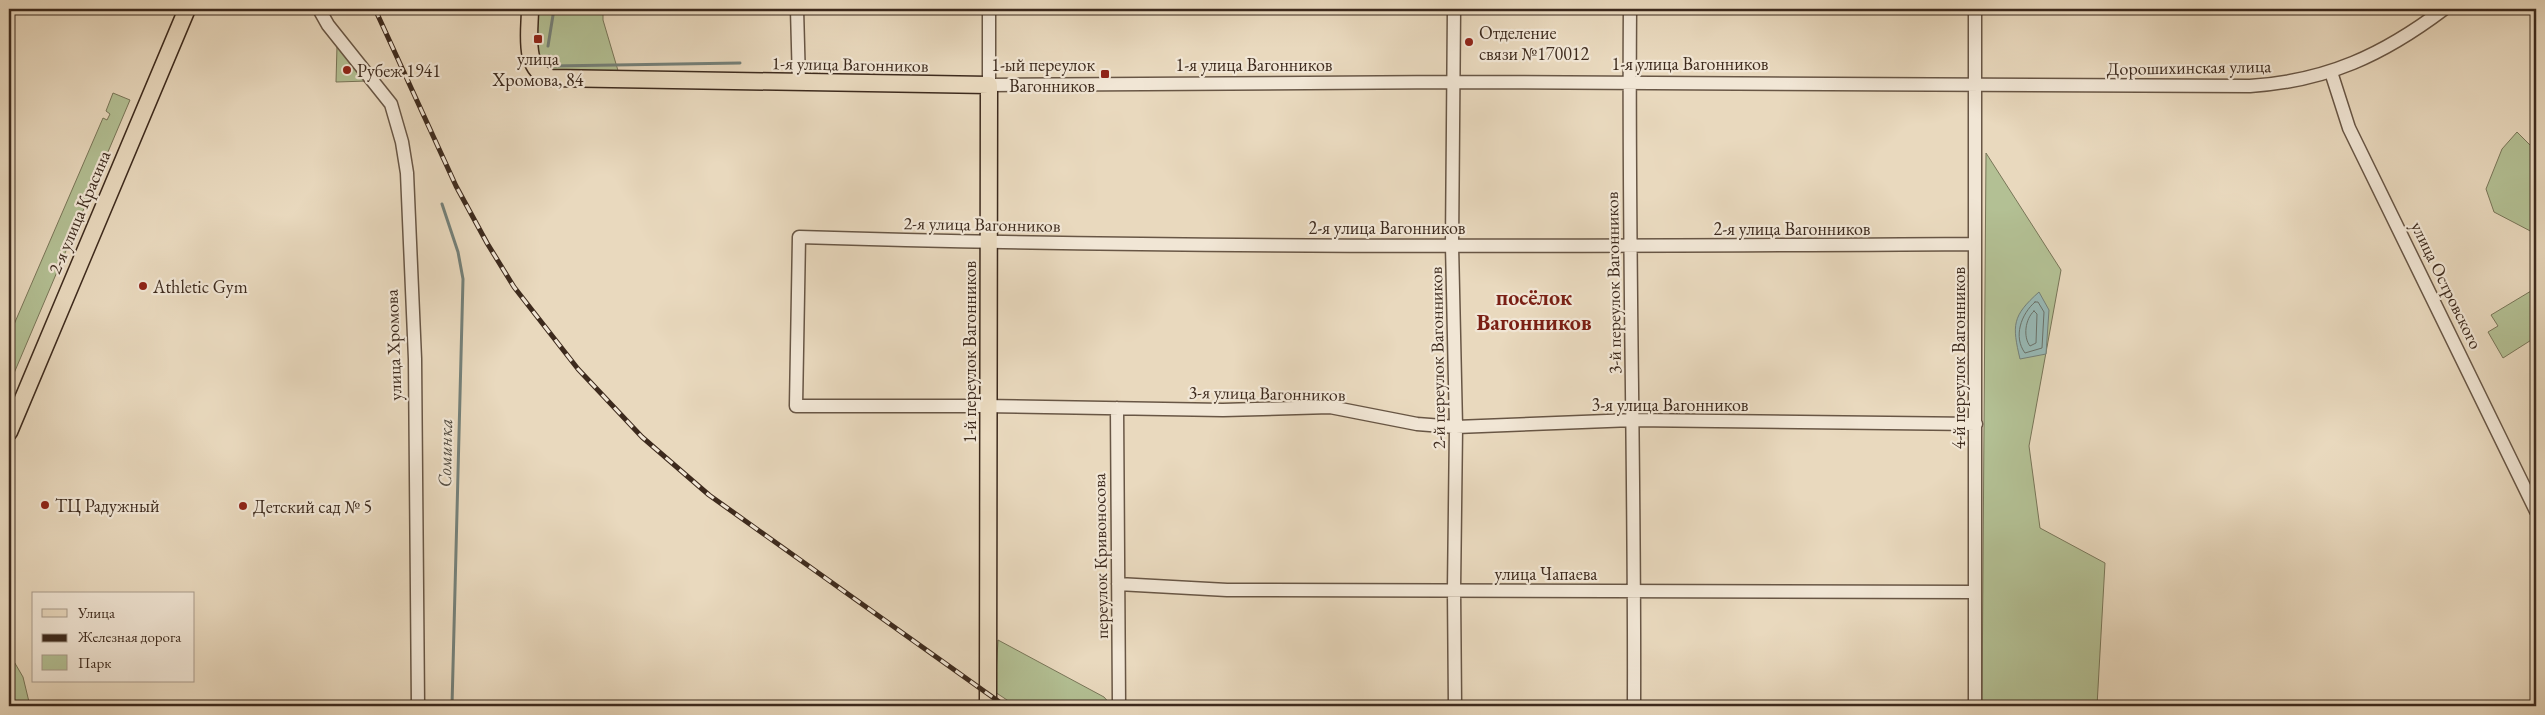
<svg xmlns="http://www.w3.org/2000/svg" width="2545" height="715" viewBox="0 0 2545 715" font-family="'EB Garamond',serif">
  <style>
    .green { fill: #b3c094; stroke: #787558 }
    .water { fill: #98b9b6; stroke: #748079 }
    .lines { fill: none; stroke-linecap: round; stroke-linejoin: round }
    .shore { stroke: #6a726a; stroke-width: 1 }
    .stream { stroke: #748079; stroke-width: 3 }
    .minor-casing { stroke: #685645; stroke-width: 15 }
    .major-casing { stroke: #3d2a1d; stroke-width: 19 }
    .minor { stroke: #f1e6d5; stroke-width: 12 }
    .major { stroke: #e9d9be; stroke-width: 16 }
    .rail-casing { stroke: #3d2a1d; stroke-width: 5 }
    .rail { stroke: #f1e6d5; stroke-width: 3; stroke-dasharray: 9; stroke-linecap: butt }
    .poi-dot { fill: #8f2418; stroke: #f1e6d5; stroke-width: 2 }
    .labels { text-anchor: middle; dominant-baseline: central; stroke-width: 4.5; stroke-linejoin: round; paint-order: stroke }
    .poi-label { font-size: 18px; fill: #3d2a1d; stroke: #f1e6d5; text-anchor: start }
    .street-label { font-size: 18px; fill: #3d2a1d; stroke: #f1e6d5 }
    .water-label { font-size: 19px; font-style: italic; fill: #544e43; stroke: #f1e6d5 }
    .district-label { font-size: 22px; font-weight: bold; fill: #7a1f14; stroke: #f1e6d5 }
  </style>
  <rect width="100%" height="100%" fill="#e9d9be"/>
  <filter id="stains"><feTurbulence type="fractalNoise" baseFrequency=".004" numOctaves="4"/><feColorMatrix values="0 0 0 0 .2 0 0 0 0 .09 0 0 0 0 .02 0 0 0 .5 -.17"/></filter>
  <radialGradient id="worn" r=".72"><stop offset=".6" stop-color="#630" stop-opacity="0"/><stop offset="1" stop-color="#630" stop-opacity=".3"/></radialGradient>
  <path class="green" d="M537,9h66v11l16,54c-19,0 -68,6 -79,-11 -6,-10 -3,-41 -3,-54z
    M337,46l31,35 -32,1z
    M113,93l17,7 -121,285v-49l94,-218 4,2 3,-6 -4,-3z
    M2517,132l19,19v83l-42,-22 -8,-23 16,-40z
    M1986,153l75,117 -32,176 11,82 65,35 -8,143h-115z
    M2536,288v49l-33,21 -15,-26 10,-6 -7,-11z
    M998,640l106,57 8,9h-96l-21,-14z
    M9,653l14,24 7,29h-21z"/>
  <path class="water" d="M2039,292l10,18 -3,44 -26,5c-8,-34 -8,-43 19,-67z"/>
  <g class="lines">
    <path class="shore" d="M2035,302h3l6,10 -2,36 -17,5c-12,-16 -4,-39 10,-51z
      M2034,311l3,3 -1,29 -6,3c-7,-9 -5,-27 4,-35z"/>
    <path class="stream" d="M548,46l6,-37
      M549,56l3,10 188,-3
      M442,204l16,48 5,27 -11,427"/>
    <g class="minor-casing">
      <path id="minor" d="M319,9l9,16 63,79 11,38 5,31 8,186 3,347
        M797,9l2,74
        M989,9v76l464,-3 797,4c77,-5 133,-31 194,-77
        M1454,9l-2,236 4,182 -2,163 1,116
        M1630,9c-2,232 5,465 4,697
        M2331,72l18,56 187,383
        M1975,244c-392,2 -785,5 -1176,-7l-3,169h186l241,4 107,-3 87,17 39,3 177,-7 343,4
        M1117,408l2,297
        M1118,584l109,6 748,2
        M1975,706v-697"/>
    </g>
    <g class="major-casing">
      <path id="major" d="M530,9c0,22 -8,62 21,69l438,7 -1,621
        M9,432l178,-423"/>
    </g>
    <use href="#minor" class="minor"/>
    <use href="#major" class="major"/>
    <g class="rail-casing">
      <path id="rail" d="M375,9l81,177 31,57 27,44 64,82 64,68 67,58 296,211"/>
    </g>
    <use href="#rail" class="rail"/>
  </g>
  <g class="poi-dot">
    <rect x="533" y="34" width="10" height="10" rx="2.5"/>
    <circle cx="1469" cy="42" r="5"/>
    <circle cx="347" cy="70" r="5"/>
    <rect x="1100" y="69" width="10" height="10" rx="2.5"/>
    <circle cx="143" cy="286" r="5"/>
    <circle cx="45" cy="505" r="5"/>
    <circle cx="243" cy="506" r="5"/>
  </g>
  <g class="labels">
    <g class="poi-label">
      <text x="1479" y="32">Отделение<tspan x="1479" dy="21">связи №170012</tspan></text>
      <text x="538" y="58" text-anchor="middle">улица<tspan x="538" dy="21">Хромова, 84</tspan></text>
      <text x="1095" y="64" text-anchor="end">1-ый переулок<tspan x="1095" dy="21">Вагонников</tspan></text>
      <text x="357" y="70">Рубеж 1941</text>
      <text x="153" y="286">Athletic Gym</text>
      <text x="55" y="505">ТЦ Радужный</text>
      <text x="253" y="506">Детский сад № 5</text>
    </g>
    <g class="street-label">
      <text x="1690" y="63">1-я улица Вагонников</text>
      <text transform="translate(850 64) rotate(1)">1-я улица Вагонников</text>
      <text x="1254" y="64">1-я улица Вагонников</text>
      <text transform="translate(2189 67) rotate(-1)">Дорошихинская улица</text>
      <text transform="translate(79 212) rotate(-67)">2-я улица Красина</text>
      <text transform="translate(982 224) rotate(1)">2-я улица Вагонников</text>
      <text x="1387" y="227">2-я улица Вагонников</text>
      <text x="1792" y="228">2-я улица Вагонников</text>
      <text transform="translate(1613 283) rotate(-91)">3-й переулок Вагонников</text>
      <text transform="translate(2447 285) rotate(64)">улица Островского</text>
      <text transform="translate(393 345) rotate(-92)">улица Хромова</text>
      <text transform="translate(969 352) rotate(-90)">1-й переулок Вагонников</text>
      <text transform="translate(1437 358) rotate(-91)">2-й переулок Вагонников</text>
      <text transform="translate(1958 358) rotate(-90)">4-й переулок Вагонников</text>
      <text transform="translate(1267 393) rotate(1)">3-я улица Вагонников</text>
      <text x="1670" y="404">3-я улица Вагонников</text>
      <text transform="translate(1100 556) rotate(-91)">переулок Кривоносова</text>
      <text x="1546" y="573">улица Чапаева</text>
    </g>
    <g class="water-label">
      <text transform="translate(445 453) rotate(-89)">Соминка</text>
    </g>
    <g class="district-label">
      <text x="1534" y="297">посёлок<tspan x="1534" dy="25">Вагонников</tspan></text>
    </g>
  </g>
  <rect width="2545" height="715" fill="none" stroke="#e9d9be" stroke-width="30"/>
  <rect x="10" y="10" width="2525" height="695" fill="none" stroke="#3d2a1d" stroke-width="2.5"/>
  <rect x="15" y="15" width="2515" height="685" fill="none" stroke="#3d2a1d"/>
  <rect x="32" y="592" width="162" height="90" fill="#f1e6d5" stroke="#a99b8b"/>
  <rect x="42" y="609" width="25" height="8" fill="#e9d9be" stroke="#a99b8b"/>
  <text x="78" y="618" font-size="15" fill="#3d2a1d">Улица</text>
  <rect x="42" y="634" width="25" height="8" fill="#3d2a1d" stroke="#a99b8b"/>
  <text x="78" y="642" font-size="15" fill="#3d2a1d">Железная дорога</text>
  <rect x="42" y="655" width="25" height="15" fill="#b3c094" stroke="#a99b8b"/>
  <text x="78" y="668" font-size="15" fill="#3d2a1d">Парк</text>
  <rect width="100%" height="100%" filter="url(#stains)"/>
  <rect width="100%" height="100%" fill="url(#worn)"/>
</svg>
